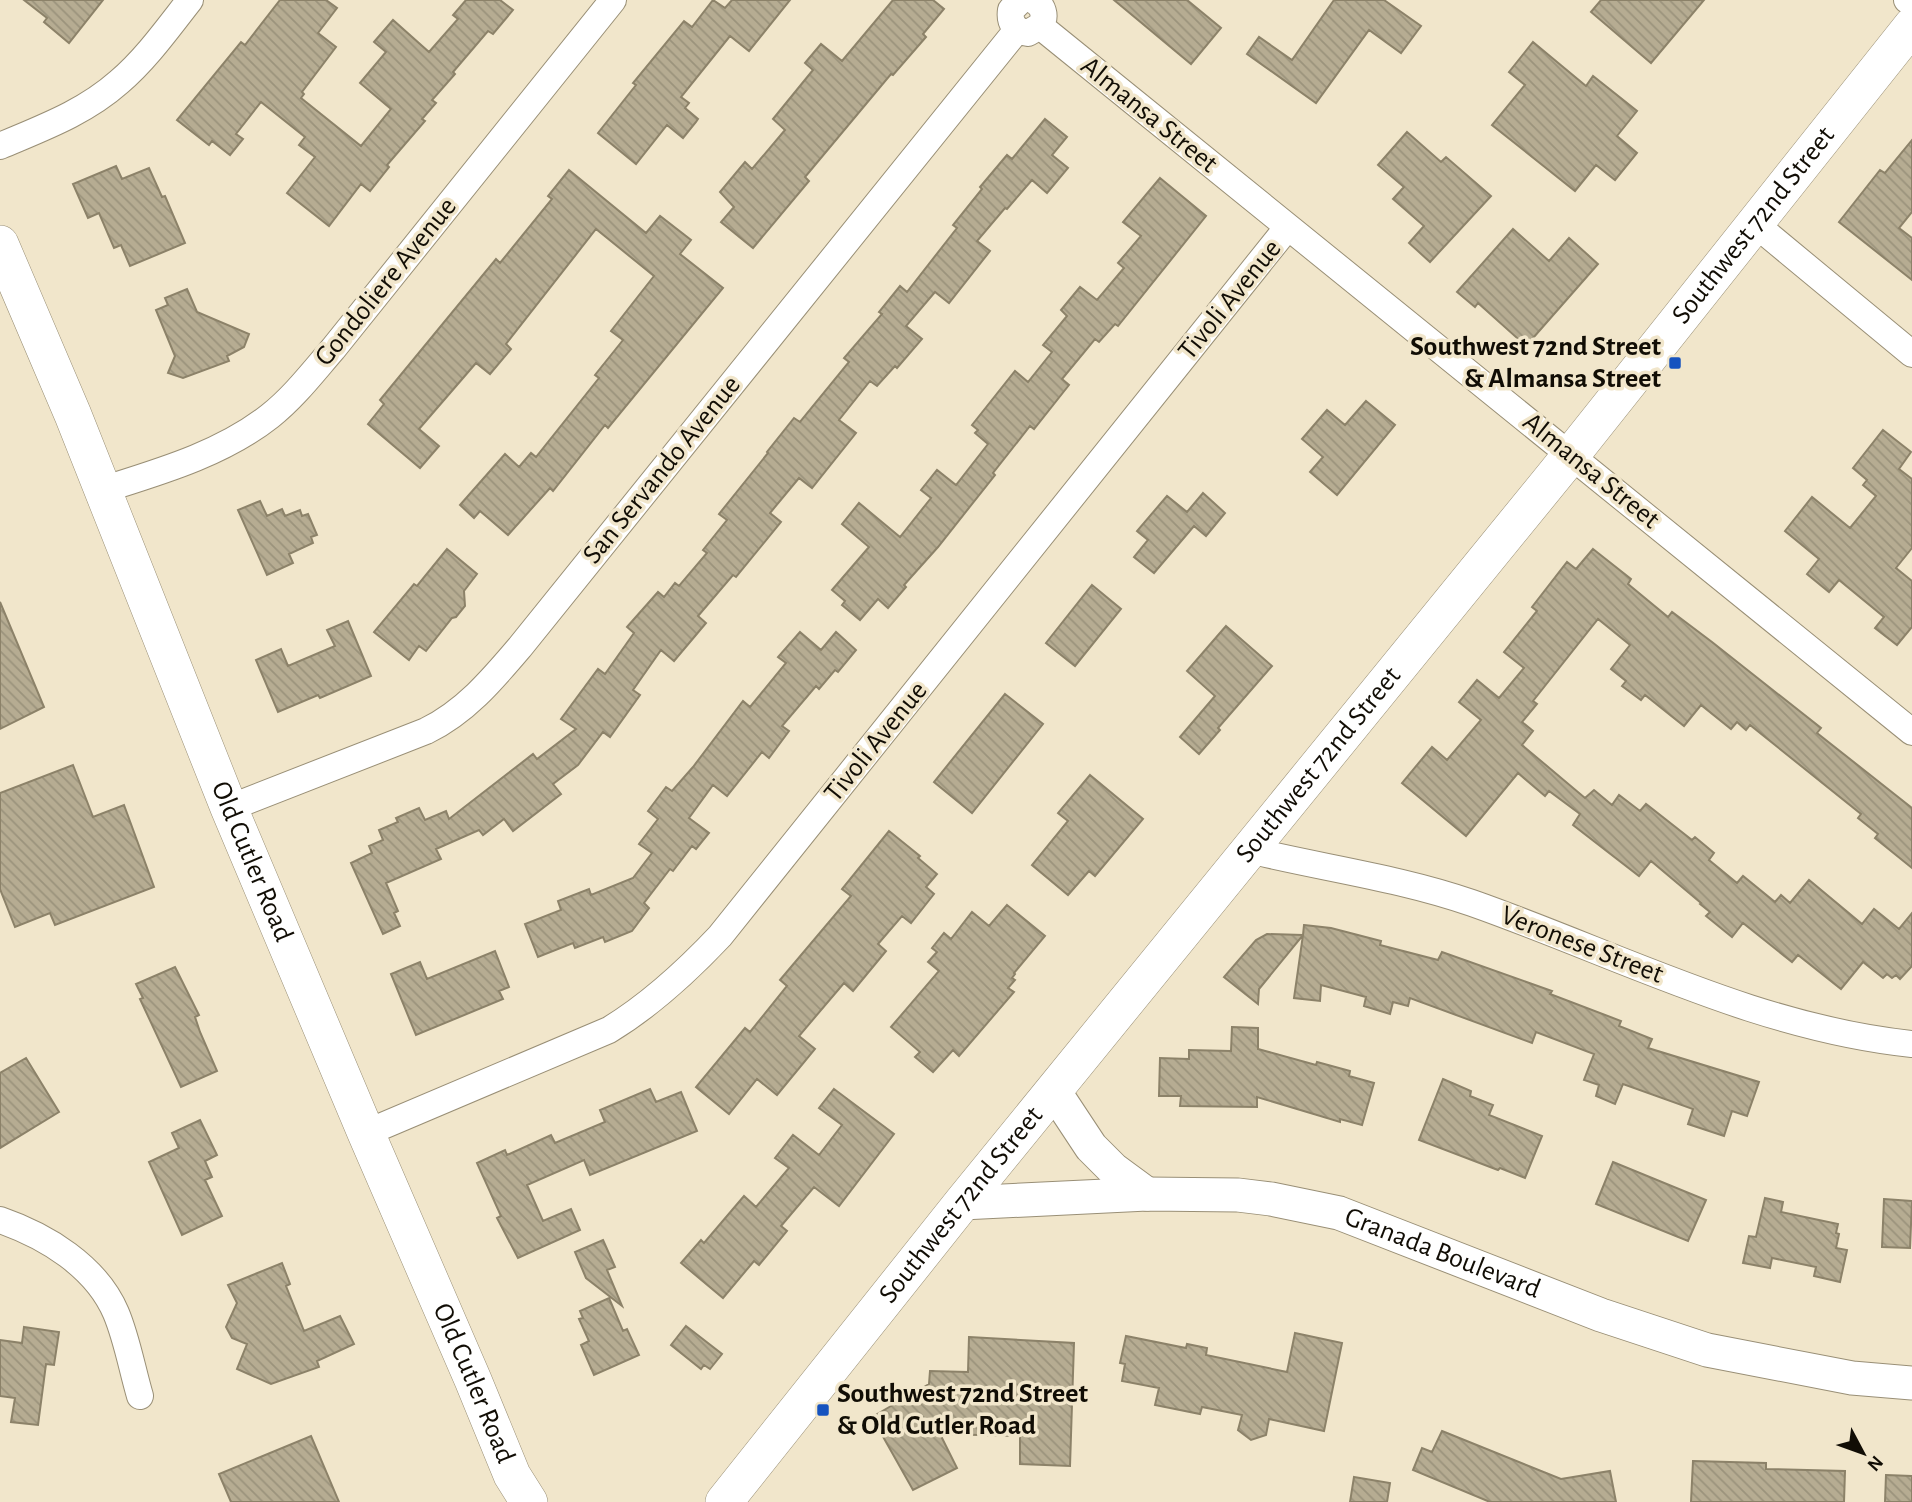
<svg xmlns="http://www.w3.org/2000/svg" width="1912" height="1502" viewBox="0 0 1912 1502" font-family="'Alegreya Sans',sans-serif">
  <style>
    .building { fill: url(#building-back-hatch); stroke: #8c8269; stroke-width: 2 }
    .lines { fill: none; stroke-linecap: round; stroke-linejoin: round }
    .minor-casing { stroke: #998f76; stroke-width: 28 }
    .tertiary-casing { stroke: #998f76; stroke-width: 35 }
    .secondary-casing { stroke: #998f76; stroke-width: 38 }
    .minor { stroke: #fff; stroke-width: 26 }
    .tertiary { stroke: #fff; stroke-width: 33 }
    .secondary { stroke: #fff; stroke-width: 37 }
    .poi-dot { fill: #1653bf; stroke: #f1e6cb; stroke-width: 2.5 }
    .labels { text-anchor: middle; dominant-baseline: central; stroke-width: 7; stroke-linejoin: round; paint-order: stroke }
    .street-label { font-size: 28px; fill: #110d05; stroke: #f1e6cb }
    .poi-label { font-size: 28px; font-weight: bold; fill: #110d05; stroke: #f1e6cb; text-anchor: end }
  </style>
  <defs>
    <pattern id="building-back-hatch" width="6" height="6" patternUnits="userSpaceOnUse" patternTransform="scale(1.75)"><rect width="6" height="6" fill="#b6ac92"/><path d="M-1 5l2 2M0 0l6 6M5-1l2 2" fill="none" stroke="#9b937c"/></pattern>
  </defs>
  <rect width="100%" height="100%" fill="#f1e6cb"/>
  <path class="building" d="M24,0h79l-34,43 -25,-21 3,-4z
    M280,0h46l11,8 -19,25 18,14 -34,45 2,2 -3,4 60,48 30,-37 -31,-26 26,-31 -12,-10 19,-22 36,32 29,-33 -5,-4 13,-15h34l13,10 -20,24 -5,-3 -35,41 2,2 -23,26 4,3 -14,16 3,2 -38,44 2,2 -19,24 -9,-7 -32,42 -42,-33 28,-36 -16,-12 6,-8 -44,-35 -25,32 7,5 -13,16 -18,-14 -3,4 -32,-25 64,-78 4,3z
    M713,0l12,8 7,-8h58l-41,51 -19,-15 -49,61 8,6 -4,5 13,11 -2,3 -13,16 -16,-13 -31,39 -38,-31 38,-48 -3,-2 51,-62 8,6z
    M893,0h40l11,9 -21,25 3,3 -33,38 -2,-1 -86,103 4,4 -56,67 -32,-26 13,-15 -14,-15 25,-30 7,7 33,-39 -12,-11 40,-49 -8,-7 16,-19 21,17z
    M1114,0h73l34,28 -30,36z
    M1334,0h50l37,26 -20,27 -32,-23 -53,73 -69,-49 12,-17 33,23z
    M1601,0h103l-53,63 -60,-51z
    M1533,42l53,44 7,-10 44,35 -20,25 20,17 -22,27 -19,-15 -21,26 -83,-66 33,-40 -16,-13z
    M1045,119l22,18 -15,18 16,13 -21,25 -15,-13 -25,29 -2,-1 -28,33 13,10 -41,52 -14,-11 -29,34 16,13 -25,29 -2,-2 -18,20 -7,-5 -31,39 17,13 -44,55 -13,-10 -29,35 11,9 -45,55 -3,-2 -35,41 8,7 -32,38 -13,-11 -28,40 7,5 -30,42 -7,-5 -25,33 -25,19 8,10 -48,37 -9,-12 -21,16 -4,-5 -43,19 5,10 -55,24 12,28 -4,2 6,13 -17,8 -32,-71 21,-10 -3,-7 14,-6 -4,-10 19,-8 -2,-4 23,-10 6,12 21,-9 3,8 84,-65 4,5 39,-30 -15,-10 37,-50 7,5 29,-41 -7,-6 31,-35 6,5 11,-14 4,3 28,-33 -4,-3 24,-30 -8,-6 49,-61 -1,-1 27,-34 6,4 49,-60 -5,-4 38,-44 -3,-2 21,-26 7,6 50,-64 -4,-3 29,-36 -2,-2 27,-32 5,4z
    M1407,132l34,30 5,-5 45,39 -61,66 -21,-19 15,-17 -31,-27 11,-12 -26,-22z
    M1912,140v72l-13,16 13,10v42l-73,-58 41,-52 5,3z
    M116,166l6,13 27,-11 13,29 3,-1 20,47 -55,23 -9,-21 -7,3 -15,-35 -11,5 -15,-34z
    M569,170l77,63 14,-17 31,24 -11,14 43,34 -115,140 -3,-3 -52,66 -3,-3 -42,47 -28,-24 -6,7 -14,-13 45,-51 14,13 12,-14 5,4 63,-79 -4,-3 28,-35 -12,-9 43,-55 -58,-47 -90,115 5,5 -21,25 -14,-11 -57,66 20,17 -19,22 -52,-44 16,-20 -4,-4 116,-141 4,4 52,-64 -4,-3z
    M1160,178l46,38 -88,110 -3,-2 -16,18 -4,-3 -33,40 7,6 -35,44 -4,-3 -37,47 2,2 -57,72 -34,38 2,2 -18,21 -10,-9 -18,21 -18,-15 3,-4 -13,-11 37,-43 -27,-23 17,-21 41,34 31,-39 -10,-8 16,-20 19,15 32,-41 -13,-11 3,-3 -6,-5 43,-54 13,11 24,-30 -9,-7 24,-29 -6,-6 19,-23 17,13 27,-32 -6,-5 23,-27 -18,-14z
    M1513,229l36,32 20,-23 29,26 -72,82 -48,-43 -3,4 -18,-15z
    M187,289l10,23 52,22 -5,13 -17,9 2,5 -46,17 -15,-5 7,-17 -19,-46 12,-5 -3,-7z
    M1366,401l29,24 -58,70 -27,-23 13,-15 -21,-18 25,-29 18,15z
    M1883,430l28,22 -12,17 13,10v69l-16,20 16,13v46l-15,18 -22,-17 9,-11 -45,-37 -10,12 -22,-18 12,-15 -34,-28 27,-34 38,31 26,-32 -13,-11 4,-5 -14,-12z
    M1203,493l22,20 -19,23 -12,-10 -40,47 -20,-16 14,-17 -11,-9 30,-35 20,16z
    M260,501l7,15 15,-7 3,7 15,-6 2,6 6,-2 9,21 -6,2 2,6 -24,11 4,9 -26,12 -29,-65z
    M447,549l30,25 -13,17 1,15 -9,11 -4,1 -26,33 -7,-5 -10,14 -35,-28 40,-48 3,2z
    M1593,549l38,30 -3,5 40,33 4,-5 40,30 109,86 -4,5 95,75v60l-37,-30 3,-4 -20,-16 3,-4 -111,-89 -4,5 -9,-8 -6,7 -30,-24 -17,21 -39,-31 -4,5 -19,-14 4,-5 -15,-12 19,-24 -32,-26 -65,82 4,3 -15,18 11,9 -11,14 63,53 9,-8 18,15 7,-10 21,16 6,-7 46,36 3,-3 19,16 -5,7 28,23 6,-7 32,26 6,-7 9,8 19,-23 53,44 12,-15 25,20 13,-16v53l-12,13 -4,-4 -4,3 -5,-4 -4,4 -20,-16 -22,27 -43,-34 -6,7 -49,-39 -11,14 -26,-21 4,-4 -10,-8 1,-1 -50,-42 -12,15 -66,-51 7,-11 -31,-23 -4,5 -27,-23 -52,63 -64,-53 30,-36 15,13 34,-40 -22,-18 18,-22 22,18 25,-30 -20,-16 33,-41 -5,-4 35,-45 9,7z
    M1092,585l29,24 -46,57 -29,-23z
    M0,602l44,105 -44,22z
    M348,621l23,55 -51,22 -2,-3 -40,17 -22,-52 25,-11 7,17 47,-20 -8,-16z
    M1226,626l46,40 -54,62 2,2 -21,24 -19,-17 35,-41 -28,-25z
    M800,632l21,18 15,-18 20,18 -18,22 -3,-2 -16,19 -3,-3 -34,40 7,5 -20,27 -7,-6 -35,44 -14,-11 -24,33 20,15 -13,16 -4,-3 -19,25 -3,-2 -26,34 5,5 -17,23 -27,11 -2,-5 -28,11 -2,-5 -35,14 -13,-33 36,-14 -3,-9 31,-12 2,6 42,-17 19,-25 -13,-9 19,-25 -10,-8 18,-24 6,4 21,-24 50,-66 7,6 36,-44 -8,-6z
    M1005,694l38,30 -71,89 -38,-31z
    M73,765l20,52 31,-12 30,82 -99,38 -5,-12 -35,14 -15,-38v-96z
    M1090,775l53,44 -48,57 -6,-5 -21,24 -36,-30 36,-44 -10,-8z
    M889,831l31,25 -2,2 19,16 -11,13 8,7 -23,29 -9,-7 -24,28 8,7 -33,40 -9,-8 -45,53 16,13 -38,46 -20,-16 -28,35 -33,-27 49,-59 5,4 37,-46 -7,-6 71,-84 -9,-7z
    M1007,905l38,31 -31,37 1,1 -3,4 3,2 -7,8 6,4 -55,64 -6,-6 -20,22 -18,-15 5,-5 -29,-25 48,-56 -11,-9 9,-10 -5,-4 12,-15 7,6 21,-27 17,14z
    M1304,925l27,3 50,13 -1,4 58,15 4,-8 110,39 -2,3 71,27 -2,5 33,13 -4,9 111,34 -12,34 -15,-5 -8,25 -36,-12 5,-15 -70,-25 -8,20 -19,-8 3,-11 -15,-5 10,-26 -58,-22 -4,11 -122,-45 -2,8 -15,-4 -3,12 -26,-8 2,-9 -45,-12 -1,16 -26,-3 9,-63 -44,54 -1,15 -34,-27 32,-37 11,-6 36,1z
    M495,951l14,36 -10,4 4,8 -87,36 -25,-61 29,-12 7,17z
    M175,967l24,48 -4,2 5,15 17,39 -36,16 -41,-88 3,-1 -7,-14z
    M1232,1027l26,1v21l58,16 1,-3 33,9 -1,5 25,7 -12,42 -22,-6v3l-83,-25v10l-77,-1 1,-10h-22l1,-38 29,1v-9l42,1z
    M26,1058l33,54 -59,36v-75z
    M1443,1079l28,12 -1,5 23,9 -4,10 53,21 -17,42 -25,-10 -2,2 -79,-30z
    M650,1089l6,13 25,-10 16,39 -107,44 -6,-15 -57,25 16,36 28,-12 9,21 -62,28 -21,-40 4,-2 -24,-53 28,-13 2,5 44,-20 4,8 50,-21 -5,-12z
    M834,1089l60,45 -55,72 -25,-19 -33,39 6,5 -28,34 -5,-4 -31,37 -42,-35 20,-23 3,3 40,-47 12,11 33,-39 -14,-10 18,-23 26,20 23,-30 -23,-17z
    M200,1120l17,35 -12,6 7,16 -7,3 17,36 -40,19 -33,-73 30,-14 -7,-15z
    M1613,1162l93,38 -18,41 -92,-37z
    M1765,1198l18,4 -2,10 57,12 -2,9 3,1 -3,14 11,2 -7,32 -26,-6 2,-9 -44,-9 -2,10 -27,-5 6,-27 7,1z
    M1884,1199l28,2 -2,47 -28,-1z
    M603,1240l12,27 -8,3 15,36 -36,-28 -11,-26z
    M282,1263l8,21 -4,2 18,45 36,-15 14,28 -37,17 2,6 -48,17 -34,-15 10,-25 -15,-6 -6,-11 11,-24 -9,-18z
    M609,1298l14,33 4,-2 12,26 -45,20 -13,-30 8,-4 -10,-22 4,-1 -3,-7z
    M686,1326l36,28 -12,15 -6,-4 -3,4 -30,-24z
    M24,1327l35,5 -5,33 -8,-1 -8,61 -27,-3 4,-24 -15,-2v-56l22,3z
    M1295,1333l47,10 -18,88 -55,-12 -3,16 -15,5 -13,-10 4,-15 -40,-8 -2,7 -45,-9 4,-17 -37,-7 3,-17 -5,-1 6,-27 60,12 1,-4 20,4 -1,7 81,17z
    M969,1337l105,6 -4,123 -50,-2v-28l-80,-2 17,34 -44,22 -41,-73 57,-33 1,-13 38,1z
    M1442,1431l119,48 49,-8 6,31h-126l-77,-32 9,-22 10,4z
    M311,1436l28,66h-108l-12,-28z
    M1693,1461l73,2v6l79,2 -1,31h-153z
    M1886,1475l26,1v26h-27z
    M1354,1477l36,6 -3,19h-37z"/>
  <g class="lines">
    <g class="minor-casing">
      <path id="minor" d="M1021,0l-10,10c-2,13 4,21 17,23l12,-7c7,-10 3,-21 -7,-26
        M1907,0l5,2
        M1040,26l872,706
        M0,146c42,-18 84,-33 119,-64 27,-23 49,-54 71,-82
        M1755,224l157,130
        M102,490c57,-18 120,-36 168,-74 24,-19 43,-44 63,-67l280,-349
        M229,808l197,-77c39,-19 66,-51 94,-84l497,-617
        M1249,850c74,18 151,28 223,53 145,51 285,125 440,141
        M366,1133l243,-103c41,-25 78,-59 111,-94l567,-708
        M0,1220c46,16 96,46 116,93 11,26 16,56 24,83"/>
    </g>
    <g class="tertiary-casing">
      <g id="tertiary">
        <path d="M1054,1091l37,56 22,22 34,25"/>
        <path id="s1" d="M962,1203l185,-9 91,1 33,4 68,14 262,102 106,35 145,28 60,5"/>
      </g>
    </g>
    <g class="secondary-casing">
      <g id="secondary">
        <path id="s2" d="M0,244l73,171 156,393 137,325 107,247 39,95 17,27"/>
        <path id="s3" d="M724,1502l238,-299 609,-748 341,-429"/>
      </g>
    </g>
    <use href="#minor" class="minor"/>
    <use href="#tertiary" class="tertiary"/>
    <use href="#secondary" class="secondary"/>
  </g>
  <g class="poi-dot">
    <rect x="1668" y="356" width="14" height="14" rx="3.5"/>
    <rect x="816" y="1403" width="14" height="14" rx="3.5"/>
  </g>
  <g class="labels">
    <g class="street-label">
      <text transform="translate(1149 115) rotate(39)">Almansa Street</text>
      <text stroke="none"><textPath href="#s3" startOffset="1640">Southwest 72nd Street</textPath></text>
      <text transform="translate(386 282) rotate(-51)">Gondoliere Avenue</text>
      <text transform="translate(1230 300) rotate(-51)">Tivoli Avenue</text>
      <text transform="translate(662 470) rotate(-51)">San Servando Avenue</text>
      <text transform="translate(1591 471) rotate(39)">Almansa Street</text>
      <text transform="translate(876 742) rotate(-51)">Tivoli Avenue</text>
      <text stroke="none"><textPath href="#s3" startOffset="947">Southwest 72nd Street</textPath></text>
      <text stroke="none"><textPath href="#s2" startOffset="667">Old Cutler Road</textPath></text>
      <text transform="translate(1582 945) rotate(21)">Veronese Street</text>
      <text stroke="none"><textPath href="#s3" startOffset="380">Southwest 72nd Street</textPath></text>
      <text stroke="none"><textPath href="#s1" startOffset="490">Granada Boulevard</textPath></text>
      <text stroke="none"><textPath href="#s2" startOffset="1234">Old Cutler Road</textPath></text>
    </g>
    <g class="poi-label">
      <text x="1661" y="347">Southwest 72nd Street<tspan x="1661" dy="32">&amp; Almansa Street</tspan></text>
      <text x="837" y="1394" text-anchor="start">Southwest 72nd Street<tspan x="837" dy="32">&amp; Old Cutler Road</tspan></text>
    </g>
  </g>
  <g transform="translate(1863 1453) rotate(131)" stroke="#f1e6cb" stroke-width="5" paint-order="stroke">
  <path d="M0-5L12 26L0 18L-12 26Z" fill="#110d05"/>
  <text y="-10" font-size="19" font-weight="bold" text-anchor="middle" fill="#110d05">N</text>
  </g>
</svg>
